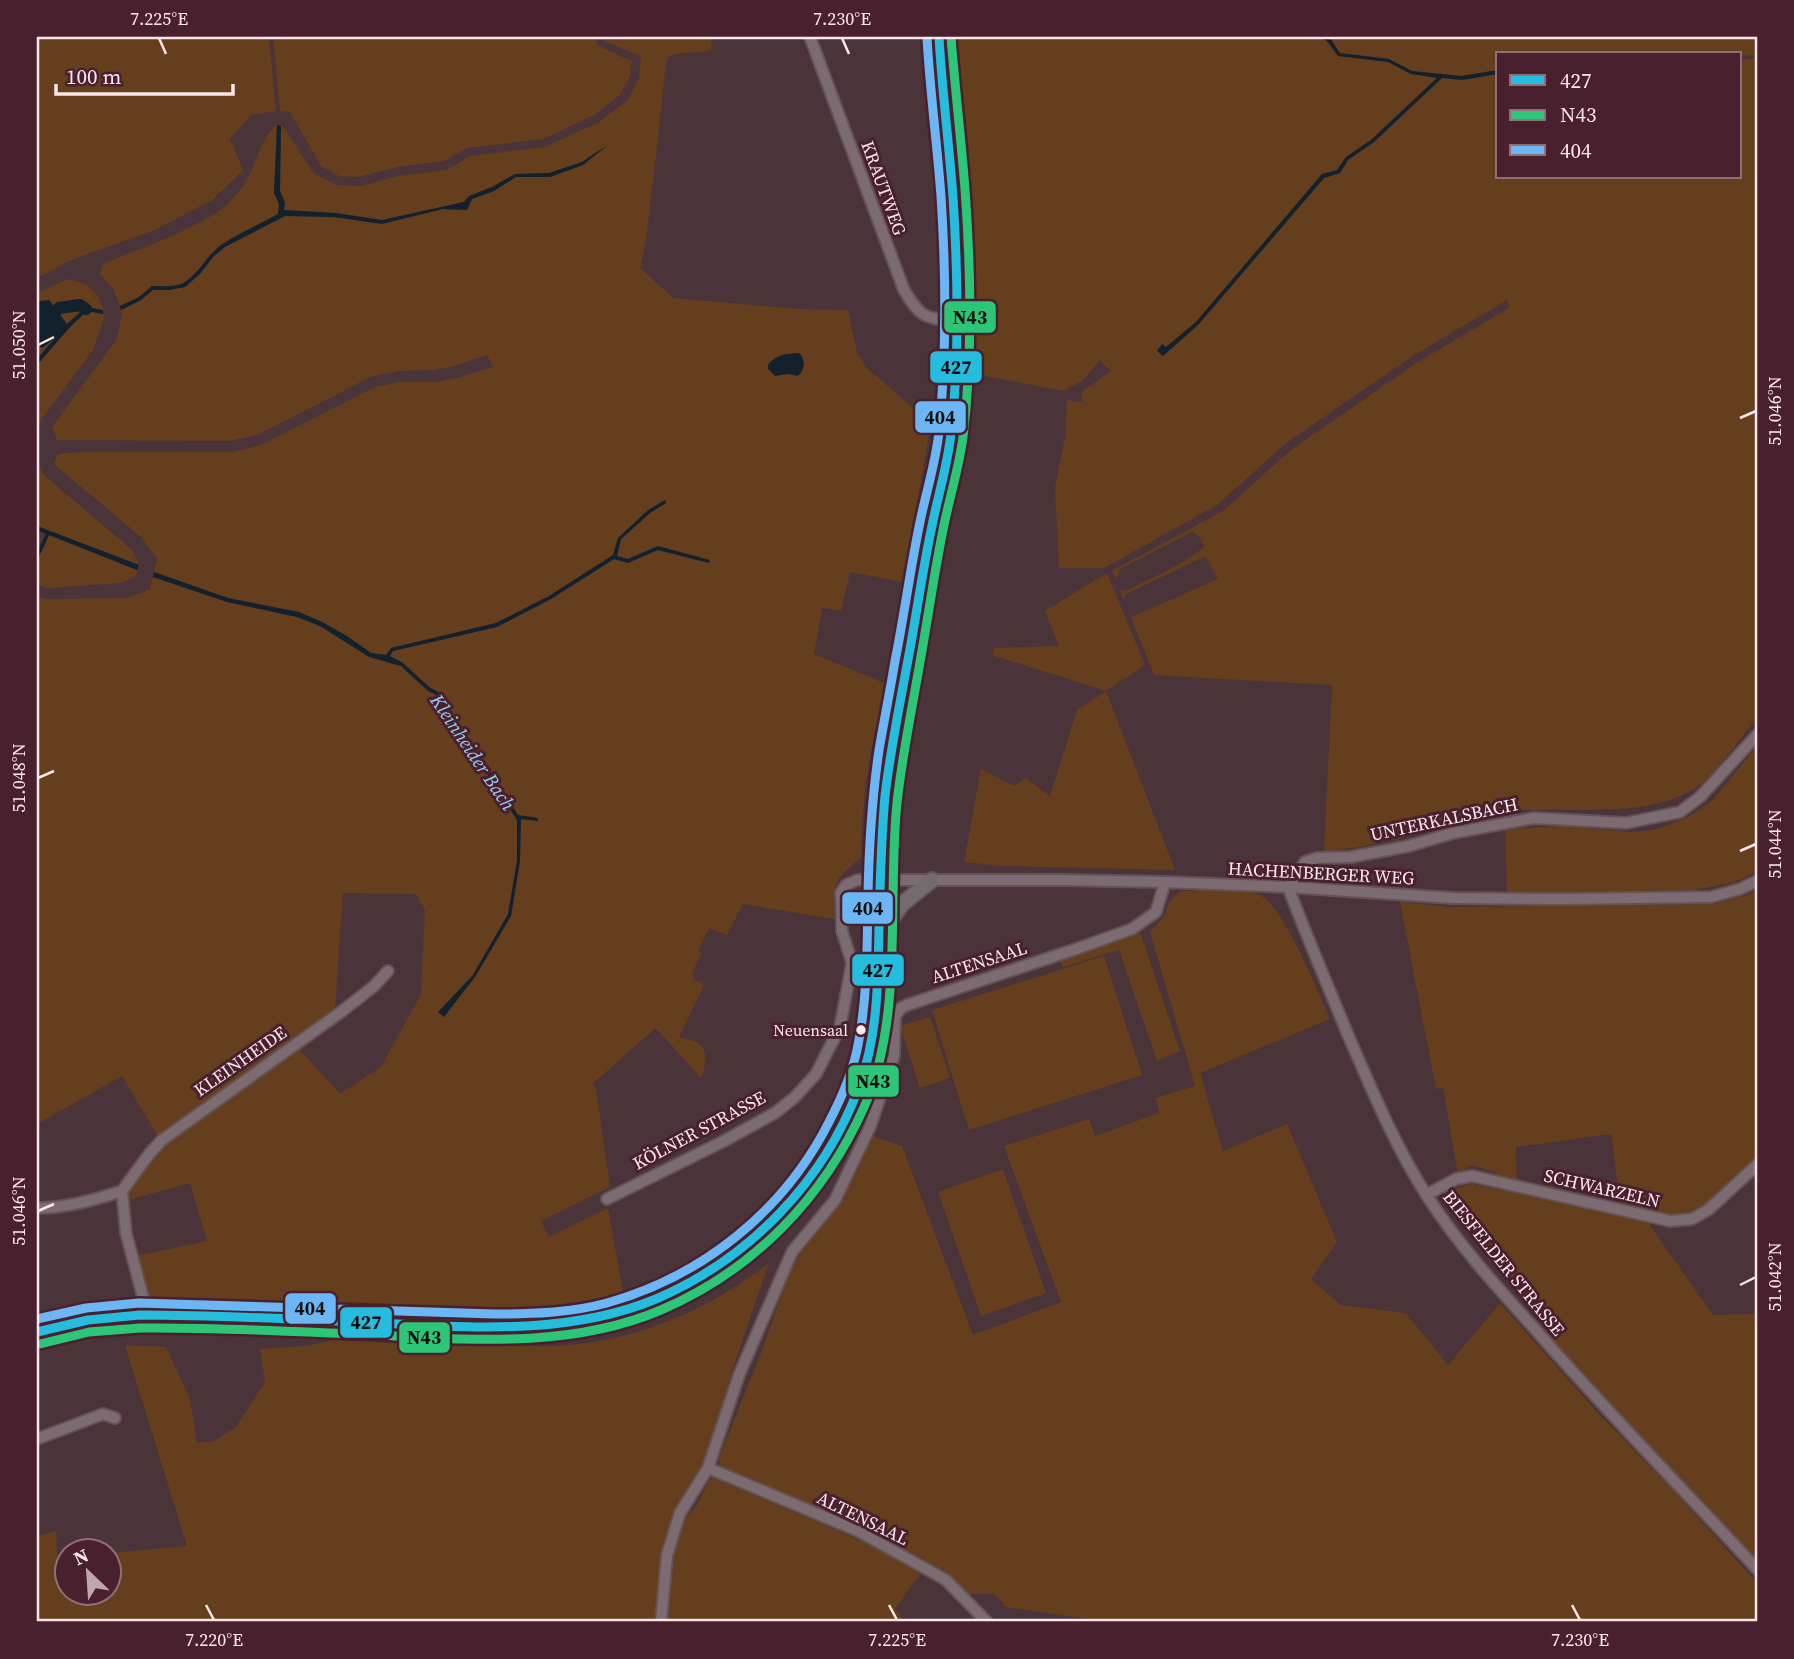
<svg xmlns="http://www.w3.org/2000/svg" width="1794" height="1659" viewBox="0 0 1794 1659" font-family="'Source Serif 4',serif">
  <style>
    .green { fill: #653e1d }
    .water { fill: #13212c }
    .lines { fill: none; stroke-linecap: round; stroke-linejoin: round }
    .canal { stroke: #13212c; stroke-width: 12 }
    .minor-casing { stroke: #645257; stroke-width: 14 }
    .major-casing { stroke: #645257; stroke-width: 18 }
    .minor { stroke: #7c6b70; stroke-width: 10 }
    .major { stroke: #726c6f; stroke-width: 14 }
    .bus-1-casing { stroke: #49202d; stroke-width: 14 }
    .bus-2-casing { stroke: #49202d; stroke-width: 14 }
    .bus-3-casing { stroke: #49202d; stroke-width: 14 }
    .bus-1 { stroke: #26bcdd; stroke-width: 9 }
    .bus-2 { stroke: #2dc577; stroke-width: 9 }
    .bus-3 { stroke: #6db6f5; stroke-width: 9 }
    .ticks { fill: none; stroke: #fde6ec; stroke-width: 2.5 }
    .bus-dot { fill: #fde6ec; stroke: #49202d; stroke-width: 2.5 }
    .labels { text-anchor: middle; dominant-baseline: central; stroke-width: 6; stroke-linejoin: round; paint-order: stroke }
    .bus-label { font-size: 16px; fill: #fde6ec; stroke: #49202d; text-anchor: end }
    .street-label { font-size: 18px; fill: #fde6ec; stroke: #49202d }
    .water-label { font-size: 19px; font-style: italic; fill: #98cdf4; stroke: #49202d }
    .line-badge { stroke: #49202d; stroke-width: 2.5 }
    .pale-badge-label { font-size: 19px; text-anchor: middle; font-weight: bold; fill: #111 }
    .neatline { fill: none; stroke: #fde6ec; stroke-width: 2.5 }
    .ticks-label { font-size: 18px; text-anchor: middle; fill: #fde6ec }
  </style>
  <rect width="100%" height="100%" fill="#4a343a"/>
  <path class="green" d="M37,37h232l7,74 -25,4 -21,24 13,31 -32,31 -59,30 -81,29 -34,18z
    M273,37h322l3,9 34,15 -2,15 -10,19 -26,20 -51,24 -76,9 -23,13 -47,6 -38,10 -20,-1 -18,-10 -31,-54 -10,-1z
    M604,37h108l-1,14 -3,-1c-14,5 -28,0 -40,7l-2,5 -12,111 -8,66 -6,29 33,30 125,11 50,1 9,43 10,15 67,58 -5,9 -26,147 -53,-10 -9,39 -19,-3 -8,46 75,31c-8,17 -11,34 -15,52 -9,42 -12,78 -13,121 -30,23 -26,24 -27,61l-91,-15 -16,31 -18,-7 -11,23 4,2 -10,20 3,7 9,5 -25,52c5,2 12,2 17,5 14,6 9,25 5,36l-45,-50 -64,56 4,5 14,98 -69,34 8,16 59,-29 15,86 -35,10 -38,5 -36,2 -164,-6 -26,3 -170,-6 -9,-10 -9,-36 71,-15 -17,-58 -62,17v-5l7,-12 35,-43 128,-92 42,46 41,-27 40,-73 4,-83 -9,-17 -73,-1 -8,115 -163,118 -13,12 -37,-62 -85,48v-527l10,2 81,-1 22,-9 3,-12 74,25 70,15 23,9 49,30 32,10 26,24 9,5 81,125v41l-9,53 -35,61 -34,37 36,-35 36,-61 9,-55 1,-42 17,2v-3l-20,-3 -80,-123c-18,-10 -30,-26 -49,-36l4,-5 104,-24 54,-28 63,-40 14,4 30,-13 50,13 -50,-17 -31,13 -10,-3 4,-16 29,-27 16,-10 -1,-3 -47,38 -5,17 -64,41 -53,27 -105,25 -5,7 -15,-2 -24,-17 -25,-14 -23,-10 -71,-14 -74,-26 3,-14 -16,-21 -87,-73 3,-10 26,-2h149l29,-7 114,-58 25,-5h35l22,-4 36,-11 -6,-12 -33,11 -21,4 -35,1 -27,6 -114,58 -27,6 -173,-1 -5,-13 65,-88 5,-26 -1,-3 20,-10 12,-10h17l15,-3 15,-13 12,-17 13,-10 60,-31 49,1 48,7 61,-15 24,1 5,-11 22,-8 22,-14h34l33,-12 17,-16 -18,13 -33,11 -34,1 -23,13 -22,9 -6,6 -82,18 -47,-7 -51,-3 1,-7 -5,-12 1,-65 4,3 29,45 23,11 23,1 39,-10 48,-6 23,-14 75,-9 54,-25 28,-21 12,-23 2,-22 -38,-15z
    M956,37h364l7,4 11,15 50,6 24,12 26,3 -67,63 -25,17 -9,13 -15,5 -126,147 -30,26 -4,-3 -5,5 5,6 36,-31 126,-147 16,-5 8,-13 26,-18 68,-64 20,2 36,-6v103h242v-117l17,-2v659c-15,19 -44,61 -63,72 -59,34 -130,13 -194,24 -13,3 -27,7 -41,11 -44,11 -90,24 -135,27l8,-166 -178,-10 -23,-58 87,-38 -12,-22h-2l-78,37 -3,6 -3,-10 5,1c26,-13 57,-25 79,-44 0,-5 -7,-15 -12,-15l-72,37 -4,11 -4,-9 111,-60 68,-61 127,-88 91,-54 -2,-8 -93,55 -128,88 -69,62 -113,63h-45l-4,-81 10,-49 2,-38 17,3 -3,-4 1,-7 29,-21 -11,-11 -17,20 -19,11 -79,-15 -15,-7 3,-53 -1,-60z
    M1327,37h430v18l-17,1v-2h-242v16l-36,6 -50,-5 -23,-12 -49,-6z
    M277,125l-3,67 6,12 -2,10 -55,30 -13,10 -13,17 -14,12 -13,3h-18l-13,11 -19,9 -7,-18 -13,-14 3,-10c37,-15 79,-30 113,-51 10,-6 20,-18 27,-27 12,-17 18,-50 34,-61z
    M68,279c19,4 30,11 35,31l-17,-3 -19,17 -30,35v-17l4,6 -1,-47 -3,3v-11z
    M87,311l16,3 1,4 -11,32 -55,74 -1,6v-65l33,-38z
    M37,459l7,16 88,75 7,15 -102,-39z
    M49,535l88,35 -1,6 -15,7 -73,5 -11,-3v-24z
    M1107,573l38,92 -39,26 69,179 -173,-4 -38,-4 17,-93 33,17 12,-8 24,18 27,-86 29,-19 -114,-36 2,-7 65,-2 -14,-35z
    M1757,746v125l-22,11 -40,8 -188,3 -2,-64 56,-3 73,6 24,-3 30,-12 24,-16z
    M1205,890c15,0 42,-2 55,5 25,14 57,95 70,124l-130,54 23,78 64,-27 50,118 -26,37 30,26 65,8 42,52 52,-62 96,108 81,83 80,89v39h-666l-1,-3 -85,-12c-4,-6 -7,-12 -14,-13h-26l-27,-26 -35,-20 -31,-15 -147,-61 -5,-7 -1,-7 44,-110 27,-79 57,-82 14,-25 11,-26 30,10 71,189 88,-33 -57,-156 85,-27 6,17 64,-23 -3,-15 39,-12 -45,-154 13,-14 6,-16 11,-11z
    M1757,890v267c-20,19 -53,59 -83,58 -14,0 -39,-8 -54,-12l-9,-69 -95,13 1,34 -19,-5 -3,-4 -24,-7 -13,9 -15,-86 -7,1 -36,-187 51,5 264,-3 34,-10z
    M1141,934l39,117 -23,10 -38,-111 -56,17 -5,-9 69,-22z
    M1104,956l38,119 -173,55 -37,-120z
    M930,1017l20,61 -30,10 -20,-62z
    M1003,1169l43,124 -65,23 -43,-124z
    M1472,1184l174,36 67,95 44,-1v242l-2,1 -160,-170 -46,-52 -8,-15 -57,-69 -31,-47 -1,-8 4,-8z
    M769,1263l-39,114 -21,76 -35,65 -9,27 -10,77h-618v-86l19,-5 1,26 9,-1v36h42l1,-39 78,-7 -62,-201 41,2 24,52 7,44 17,-2 22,-14 29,-45 -5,-33 47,-3 27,-6h13c33,0 68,-3 101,0 41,3 81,9 122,5 72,-6 143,-38 199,-82z
    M711,1477l158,67 53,27 -27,38 7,9 -4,4h-234l10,-74 8,-26 14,-15z"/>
  <path class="water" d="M1320,37l10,1 10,15 49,6 23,12 49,5 37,-6v4l-36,6 -20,-2 -68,64 -26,18 -8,13 -16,5 -126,147 -35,31 -6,-5 5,-7 4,3 30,-25 126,-148 15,-4 9,-13 25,-17 66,-62 -26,-4 -23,-12 -50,-6 -11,-15z
    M277,125l4,1 -1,65 5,12 -1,7 51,3 47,7 82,-18 5,-6 23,-9 23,-13 34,-1 33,-11 26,-17 -25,20 -33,12h-34l-22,14 -22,8 -5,11 -24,-1 -61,15 -48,-7 -49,-1 -60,31 -12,10 -13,17 -15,13 -15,3h-17l-12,10 -20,10 -1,-4 19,-9 13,-11c10,0 24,2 33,-4 16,-10 23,-29 39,-39 17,-11 36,-19 54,-29l1,-10 -5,-11z
    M49,300l18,24 19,-17 17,3v4l-16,-3 -17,16 -33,38v-6l18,-21 -13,10 -5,-6v-38l3,-3z
    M799,353c7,6 6,17 -1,23l-10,-2 -13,2 -7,-7v-4c8,-11 18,-11 31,-12z
    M665,500l1,3 -16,10 -29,26 -4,17 11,3 30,-13 52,14 -1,3 -51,-13 -30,13 -14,-4 -63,40 -54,28 -104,24 -3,5 13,7 26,24 9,5 80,123 20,3v3l-17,-2 -1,42 -9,55 -36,61 -31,40 -6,-5 35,-37 35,-61 9,-53v-41l-81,-125 -9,-5 -26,-24 -32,-9 -49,-31 -23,-9 -70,-15 -74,-25 1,-5 74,26 71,14 23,10 25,14 24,17 15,2 5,-7 105,-25 53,-27 64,-41 5,-17 30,-28z
    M37,526l102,39 -2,5 -88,-35 -12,26v-9l9,-18 -9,-4z"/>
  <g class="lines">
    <path class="canal" d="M37,329l22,-21 21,-3 6,4"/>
    <g class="minor-casing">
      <path id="minor" d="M810,37l94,253c17,28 20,28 52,31
        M1288,887c19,50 40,99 60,148 24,55 47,111 79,161 31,48 69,90 107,132 72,83 149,161 223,241
        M1288,887l17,-25 12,-4 34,-1 58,-11 44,-13 81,-15 92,5 54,-11 20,-15 57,-62
        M1426,1195l30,-16 16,-3 198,45 22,-2 16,-9 49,-45
        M607,1199l117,-58 51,-28 20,-16 21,-23 24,-47 12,-64 -10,-32 -1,-38 5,-8 11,-5h205l103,2 123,5 165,11 108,1 150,-2 29,-8 17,-8
        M37,1208c29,0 57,-8 85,-17
        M148,1316l-22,-83 -4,-42 28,-38 12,-13 179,-128 33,-26 14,-15
        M37,1439l66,-25 12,4
        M708,1468l150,63 88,49 41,42
        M661,1622l6,-67 13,-42 28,-45 31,-93 53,-123 43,-52 35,-73 24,-71 1,-40 6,-8 6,-3 169,-56 56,-20 24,-17 9,-30"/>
    </g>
    <g class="major-casing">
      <path id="major" d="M880,935l22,-31 30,-24
        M37,1332c19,-5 38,-11 58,-13 39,-6 80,-3 120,-2 80,1 159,7 239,9 53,1 107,3 159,-12 112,-33 191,-103 239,-210 23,-49 25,-103 27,-156 1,-50 1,-100 6,-149 5,-47 14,-93 23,-138 8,-49 16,-99 26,-148 5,-26 14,-52 17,-78 8,-79 7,-160 2,-239 -4,-53 -11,-106 -14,-159"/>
    </g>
    <use href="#minor" class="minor"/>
    <use href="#major" class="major"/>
    <g class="bus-1-casing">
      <path id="bus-1" d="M37,1332l51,-12 52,-5c78,0 157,4 236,8 93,4 191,13 280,-24 93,-40 168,-117 203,-212 19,-51 19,-106 20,-159 1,-44 2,-88 6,-132 5,-44 14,-87 22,-131 9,-46 15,-93 25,-139 6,-31 16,-62 19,-93 9,-78 7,-158 2,-236 -4,-53 -11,-107 -14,-160"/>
    </g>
    <g class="bus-2-casing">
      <path id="bus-2" d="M40,1344l49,-12 51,-4c79,-1 159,4 238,7 95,5 194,13 283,-25 93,-40 163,-112 204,-205 39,-90 22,-205 32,-302 5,-47 15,-94 23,-141 8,-44 14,-88 23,-132 6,-31 16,-62 20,-93 10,-82 8,-166 2,-248 -4,-51 -10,-101 -14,-152"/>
    </g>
    <g class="bus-3-casing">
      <path id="bus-3" d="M37,1319l49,-11 53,-5 355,11c38,0 76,-1 113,-11 96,-27 177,-92 222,-181 13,-25 24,-50 29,-77 10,-50 9,-101 10,-151 1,-48 4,-96 11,-144 5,-29 11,-59 16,-89 9,-45 15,-90 24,-134 6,-32 17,-64 20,-96 8,-78 7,-157 2,-235 -4,-53 -11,-105 -14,-158"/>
    </g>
    <use href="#bus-1" class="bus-1"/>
    <use href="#bus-2" class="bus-2"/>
    <use href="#bus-3" class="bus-3"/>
  </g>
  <path class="ticks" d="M159,38l7,16M842,38l7,16M38,345l16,-8M1740,418l16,-7M38,778l16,-7M1740,851l16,-7M38,1211l16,-7M1740,1285l16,-8M206,1605l8,15M889,1605l8,15M1572,1605l8,15"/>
  <circle class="bus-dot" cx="861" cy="1030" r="6"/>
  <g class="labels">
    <g class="bus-label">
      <text x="848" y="1030">Neuensaal</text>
    </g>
    <g class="street-label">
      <text transform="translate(884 188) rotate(70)">KRAUTWEG</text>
      <text transform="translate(1444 819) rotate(-12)">UNTERKALSBACH</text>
      <text transform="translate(1321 873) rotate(3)">HACHENBERGER WEG</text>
      <text transform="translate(979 962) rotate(-18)">ALTENSAAL</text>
      <text transform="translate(240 1061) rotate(-35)">KLEINHEIDE</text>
      <text transform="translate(699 1130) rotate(-28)">KÖLNER STRASSE</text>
      <text transform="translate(1602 1188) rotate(13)">SCHWARZELN</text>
      <text transform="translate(1504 1263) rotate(51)">BIESFELDER STRASSE</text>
      <text transform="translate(863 1518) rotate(26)">ALTENSAAL</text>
    </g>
    <g class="water-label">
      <text transform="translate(473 752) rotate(56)">Kleinheider Bach</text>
    </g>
  </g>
  <g class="line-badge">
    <rect x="943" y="300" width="54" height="34" rx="7" fill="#2dc577"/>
    <rect x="929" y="350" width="54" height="34" rx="7" fill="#26bcdd"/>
    <rect x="914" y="400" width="53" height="34" rx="7" fill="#6db6f5"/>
    <rect x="841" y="891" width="53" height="34" rx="7" fill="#6db6f5"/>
    <rect x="851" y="953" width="54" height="34" rx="7" fill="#26bcdd"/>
    <rect x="847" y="1064" width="53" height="34" rx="7" fill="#2dc577"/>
    <rect x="284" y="1292" width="53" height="33" rx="7" fill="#6db6f5"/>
    <rect x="339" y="1306" width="54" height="33" rx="7" fill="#26bcdd"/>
    <rect x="398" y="1321" width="53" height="33" rx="7" fill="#2dc577"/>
  </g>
  <g class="pale-badge-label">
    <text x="970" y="324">N43</text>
    <text x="956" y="374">427</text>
    <text x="940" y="424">404</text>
    <text x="868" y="915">404</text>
    <text x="878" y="977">427</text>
    <text x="873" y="1088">N43</text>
    <text x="310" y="1315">404</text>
    <text x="366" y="1329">427</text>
    <text x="424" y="1344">N43</text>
  </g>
  <rect width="1794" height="1659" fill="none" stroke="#49202d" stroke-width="77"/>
  <rect x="1496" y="52" width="245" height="126" fill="#49202d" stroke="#916f79" stroke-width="2"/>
  <rect x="1510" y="75" width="35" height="10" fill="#26bcdd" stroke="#916f79" stroke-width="2"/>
  <text x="1560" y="88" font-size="21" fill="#fde6ec">427</text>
  <rect x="1510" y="110" width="35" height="10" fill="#2dc577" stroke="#916f79" stroke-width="2"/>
  <text x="1560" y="122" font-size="21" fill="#fde6ec">N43</text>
  <rect x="1510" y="145" width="35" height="10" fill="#6db6f5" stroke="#916f79" stroke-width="2"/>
  <text x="1560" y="158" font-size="21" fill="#fde6ec">404</text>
  <g transform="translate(88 1572) rotate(335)"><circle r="33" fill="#49202d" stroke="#916f79" stroke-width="2"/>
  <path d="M0-5L12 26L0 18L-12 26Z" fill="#bea8ae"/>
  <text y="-10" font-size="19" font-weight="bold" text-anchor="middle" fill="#fde6ec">N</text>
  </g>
  <path d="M56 84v10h177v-10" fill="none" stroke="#fde6ec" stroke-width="3.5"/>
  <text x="66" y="84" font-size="21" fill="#fde6ec" stroke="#49202d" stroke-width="5" paint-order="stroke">100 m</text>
  <rect x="38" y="38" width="1718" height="1582" class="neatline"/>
  <g class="ticks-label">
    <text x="159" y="25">7.225°E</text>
    <text x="842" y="25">7.230°E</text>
    <text transform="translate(19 345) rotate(-90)" y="6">51.050°N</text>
    <text transform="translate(1775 411) rotate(-90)" y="6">51.046°N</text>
    <text transform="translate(19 778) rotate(-90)" y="6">51.048°N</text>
    <text transform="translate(1775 844) rotate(-90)" y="6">51.044°N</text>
    <text transform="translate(19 1211) rotate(-90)" y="6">51.046°N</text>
    <text transform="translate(1775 1277) rotate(-90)" y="6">51.042°N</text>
    <text x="214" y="1646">7.220°E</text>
    <text x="897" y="1646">7.225°E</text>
    <text x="1580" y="1646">7.230°E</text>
  </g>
</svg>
